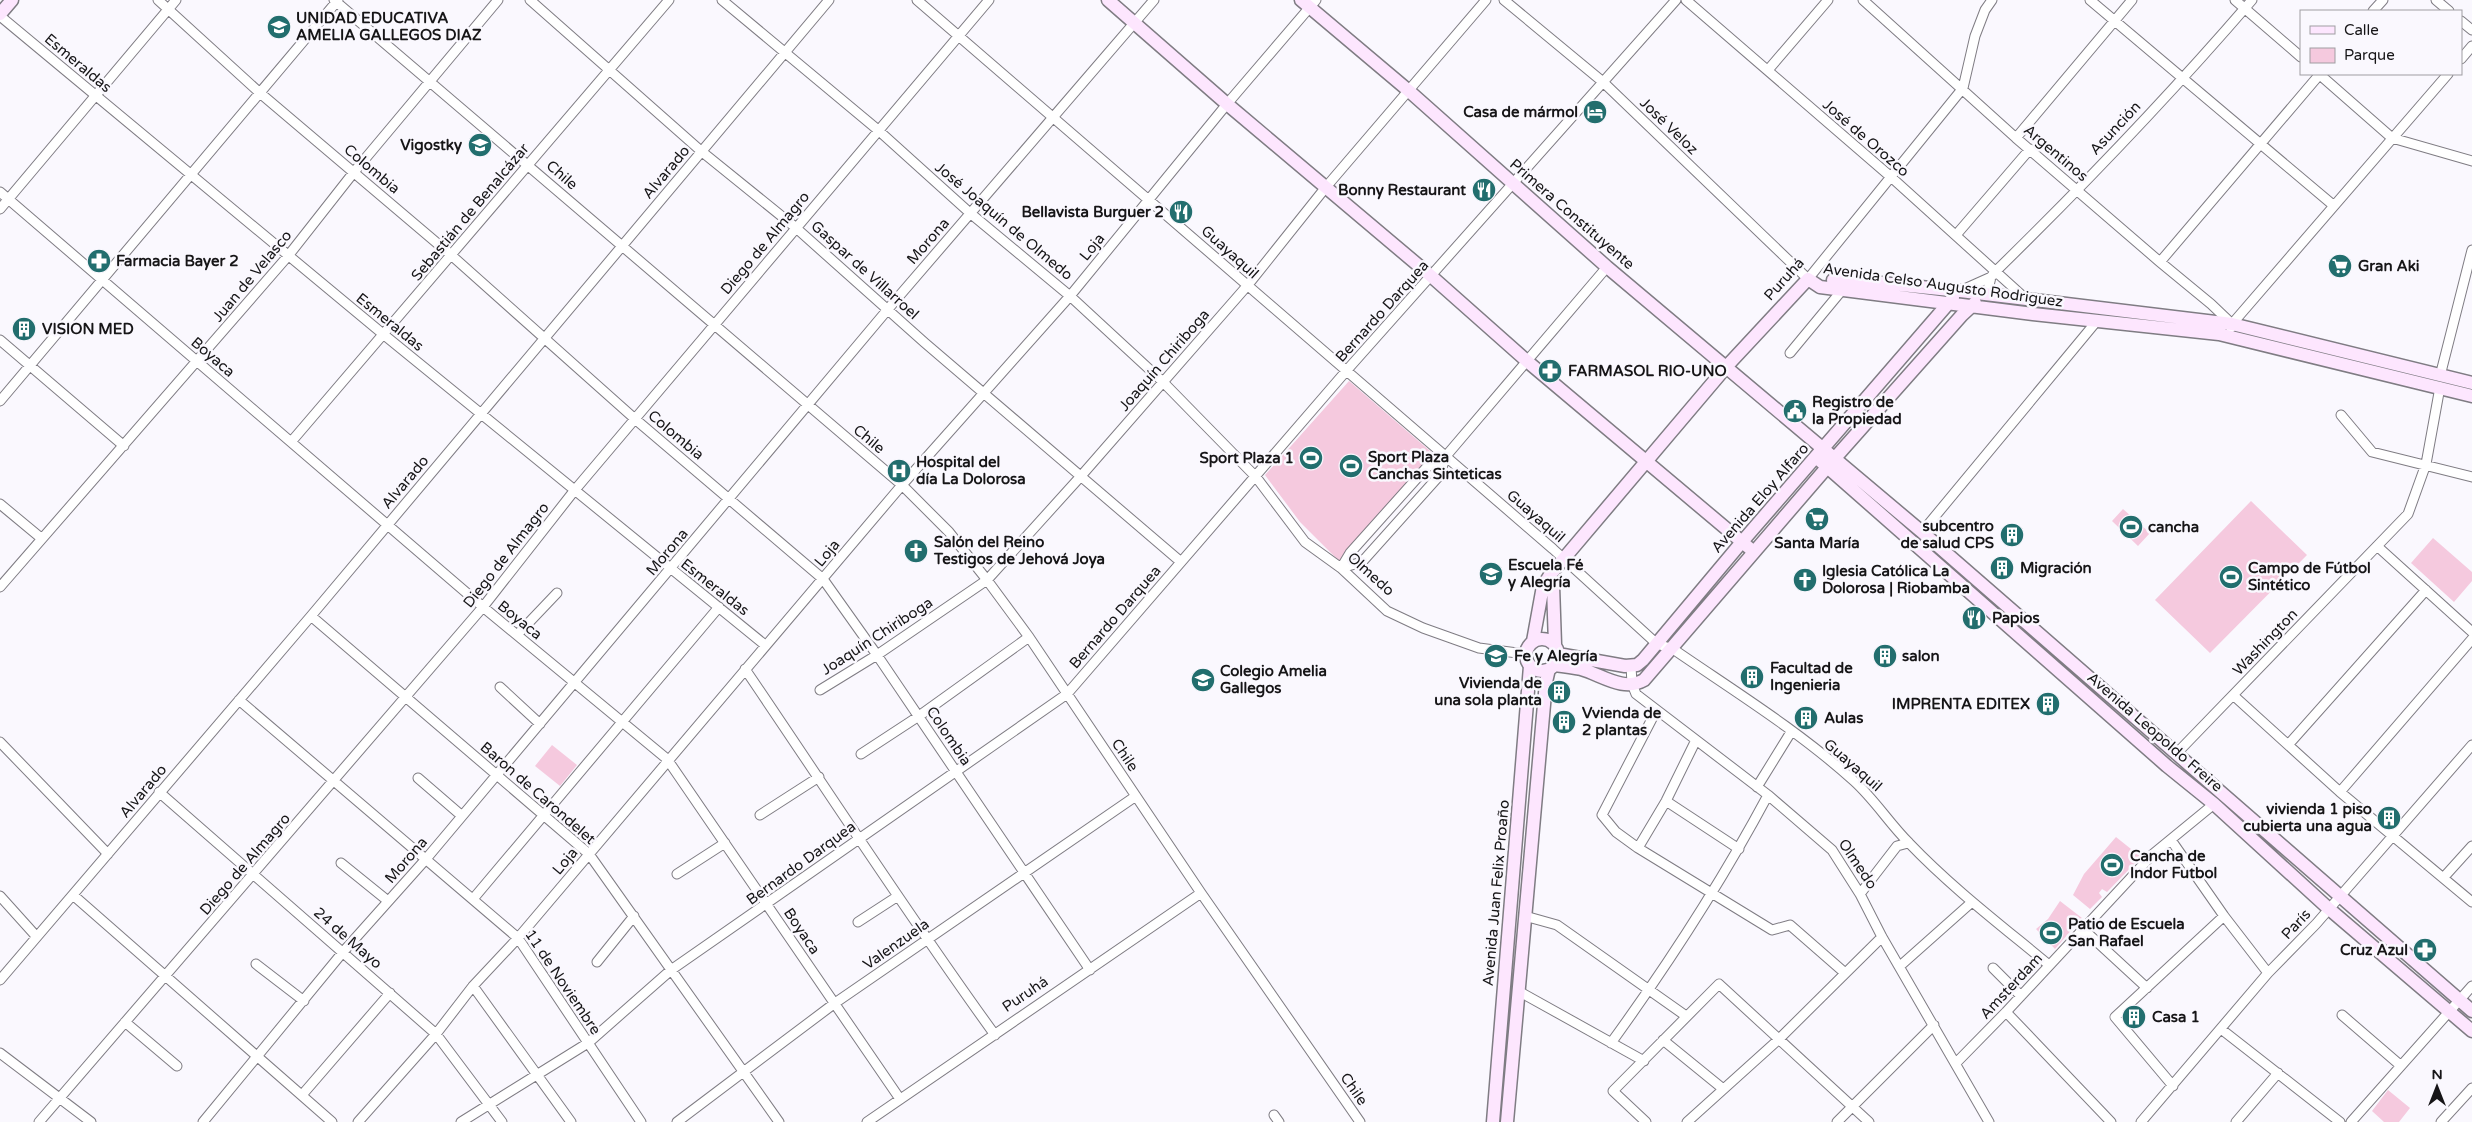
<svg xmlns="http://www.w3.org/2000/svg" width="2472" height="1122" viewBox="0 0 2472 1122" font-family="'Varela Round',sans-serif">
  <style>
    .green { fill: #f5c9de }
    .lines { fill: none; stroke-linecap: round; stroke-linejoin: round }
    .street-casing { stroke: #7f7c83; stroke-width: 11 }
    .secondary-casing { stroke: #7f7c83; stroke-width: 15 }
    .street { stroke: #fff; stroke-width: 9 }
    .secondary { stroke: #fde6fe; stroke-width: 12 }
    .labels { text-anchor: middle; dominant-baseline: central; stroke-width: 5; stroke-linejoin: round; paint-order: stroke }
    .poi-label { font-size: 15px; font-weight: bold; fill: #161517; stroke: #faf8fe; text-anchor: start }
    .street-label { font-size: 15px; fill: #161517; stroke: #faf8fe }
  </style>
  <rect width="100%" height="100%" fill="#faf8fe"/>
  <path class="green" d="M1349,381l88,76 -95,107 -42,-42 -35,-47z
    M2251,501l56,54 -97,98 -55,-53z
    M2123,509l27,24 -12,13 -26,-25z
    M2433,538l39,34v9l-18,21 -43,-39z
    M552,745l25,20 -17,21 -25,-20z
    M2116,837l25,20 -34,35 -5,-3 -3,4 3,4 -12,12 -17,-14 11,-21z
    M2060,901l22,17 -27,31 -19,-20 12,-10z
    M2388,1090l22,18 -11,14h-15l-12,-11z"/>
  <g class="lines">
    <g class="street-casing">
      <path id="street" d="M158,0l102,93 191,162 184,164 188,160 54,76 213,315
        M334,0l568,485 47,47 38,48 42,57 172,256 159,229
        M530,0l171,151 94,76 130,116 256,219
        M722,0l156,130 92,83 100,83 92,85 94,96 49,65 36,26 46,43 36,17 56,20 46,6
        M917,0l636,549 104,95 16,5c61,42 126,82 181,132 21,19 35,42 55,62 43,45 93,83 140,122
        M1504,0l99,82 205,197 155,-191 12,-52 10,-26 7,-10
        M1686,0l205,177 135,122
        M1863,0l153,138 144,124 51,42 21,20
        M2090,0l243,205
        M2235,0l66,57
        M2436,0l13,11
        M2373,11l10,-11
        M0,16l383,318 382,311
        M2461,21l11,9
        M2461,59l11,-13
        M1768,70l60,-70
        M2319,74l73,64 80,23
        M2016,138l116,-138
        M0,192l483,415 184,152 233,340
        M0,209l176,-209
        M1956,235l74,-86
        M2160,262l160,-188
        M1962,290l29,-13
        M1987,294l4,-17 5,-6c89,-87 175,-177 256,-271
        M2231,328l1,-4 216,-250
        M0,340l124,106
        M1790,353l53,-64
        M2440,376l32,-126
        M0,401l338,-401
        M2341,415l31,37 100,25
        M291,442l378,-442
        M0,504l41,34
        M1922,532l174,-210
        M2377,546l95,86
        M1341,568l9,-15 77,-86 19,-11 161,-189
        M1341,568l21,-6 77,-86 7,-20
        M0,587l288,-331 66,-84 144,-172
        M311,616l278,238 190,268
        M517,635l40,-42
        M1631,666l1,18 4,10 132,101 64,55 28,44 22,43 107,185
        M745,669c83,122 163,246 250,366
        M500,687l40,37
        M820,690l57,-35 110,-75 94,-104 166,-190 79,-99 160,-187
        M2233,695l107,97 132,110
        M239,700l279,238 123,184
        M1656,711l-54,104 14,17 22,16 134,82 18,-5 55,48
        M0,742l108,112
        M2288,745l138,-155
        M861,754l58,-38 110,-79
        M2176,754l232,-240 18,-50 14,-77
        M418,778l44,38
        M1757,787l34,-55
        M159,792l277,242 66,88
        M2340,792l132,-153
        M1666,801l73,48
        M760,815l59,-38
        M2171,840l53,76 44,57
        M1638,848l28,-47 30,-61
        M341,863l47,38
        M677,874l48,-31
        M2444,877l28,-31
        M1860,894l37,-48 11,-3
        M73,895l259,227
        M0,896l36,40
        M473,899l246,-292
        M1525,916l32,9 129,91
        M858,922l40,-26
        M2083,929l64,59
        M597,962l37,-46
        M256,964l48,37
        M1900,966l72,-64
        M1993,968l28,28
        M0,980l311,-364 518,-616
        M473,986l98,136
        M1520,992l124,69
        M2006,1012l105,110
        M2342,1015l58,50
        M125,1022l52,44
        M2221,1029l119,93
        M1663,1040l59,48
        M1611,1043c58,-80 111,-162 157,-248
        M0,1053l91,69
        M1956,1063l50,-51 147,-158 61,-50
        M2173,1086l-58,-69 109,-101
        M302,1095l88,-102
        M1274,1115l5,7
        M39,1122l444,-515 91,-116 415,-491
        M203,1122l140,-170 83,-93 468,-557 260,-302
        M358,1122l78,-88 37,-48 45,-48 384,-453 168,-189 157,-192 89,-104
        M461,1122l127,-79 83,-73 396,-276 280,-324 329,-370
        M677,1122l158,-119 301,-207
        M867,1122l334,-229
        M1646,1122l-33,-31 106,-107 150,138
        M1687,1122l91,-82 104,-103
        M1837,1122l97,-97
        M2141,1122l127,-149 48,-49 156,-179
        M2236,1122l42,-49
        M2351,1122l121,-136
        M2441,1122l31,-34"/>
    </g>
    <g class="secondary-casing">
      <path id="secondary" d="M1108,0l119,104 204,172 97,86 226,190
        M1301,0l108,91 198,176 315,265 550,479
        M0,14l12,-14
        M1808,279l12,8 213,27 186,20 253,62
        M1833,280l48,3 79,8 272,33 240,59
        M1817,458l350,308 47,38 114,104 144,123
        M1550,575l3,11 2,58
        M1526 655a16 16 0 1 1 32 0a16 16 0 1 1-32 0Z
        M1533,641l10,-55 7,-11 177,-209 81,-87
        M1558,654l67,12 12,-1 6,-5 98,-117 212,-245
        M1554,665c9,1 18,2 27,4 21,6 42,23 63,11l191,-222 127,-143 13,-12
        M1493,1122l37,-456
        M1507,1122l39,-440 3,-13"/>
    </g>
    <use href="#street" class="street"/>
    <use href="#secondary" class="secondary"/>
  </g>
  <defs>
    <g id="school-disc" transform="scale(1.25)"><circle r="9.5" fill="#226e6e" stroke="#faf8fe"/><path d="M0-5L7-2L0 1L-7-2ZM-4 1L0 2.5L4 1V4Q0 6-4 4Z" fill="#fff"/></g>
    <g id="hotel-disc" transform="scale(1.25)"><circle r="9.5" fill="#226e6e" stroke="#faf8fe"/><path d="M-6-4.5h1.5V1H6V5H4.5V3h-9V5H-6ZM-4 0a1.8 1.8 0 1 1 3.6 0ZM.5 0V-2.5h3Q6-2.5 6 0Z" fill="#fff"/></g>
    <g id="restaurant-disc" transform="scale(1.25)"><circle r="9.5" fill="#226e6e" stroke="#faf8fe"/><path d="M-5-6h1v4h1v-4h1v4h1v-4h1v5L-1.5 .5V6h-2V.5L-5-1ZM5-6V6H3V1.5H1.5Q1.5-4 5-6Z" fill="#fff"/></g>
    <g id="pharmacy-disc" transform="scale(1.25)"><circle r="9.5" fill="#226e6e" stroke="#faf8fe"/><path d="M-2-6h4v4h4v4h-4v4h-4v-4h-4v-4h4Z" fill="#fff"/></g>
    <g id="supermarket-disc" transform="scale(1.25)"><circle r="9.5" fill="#226e6e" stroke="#faf8fe"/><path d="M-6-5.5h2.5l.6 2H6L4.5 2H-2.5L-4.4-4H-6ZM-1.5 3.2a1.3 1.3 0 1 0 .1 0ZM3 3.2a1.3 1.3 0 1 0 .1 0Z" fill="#fff"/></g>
    <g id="building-disc" transform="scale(1.25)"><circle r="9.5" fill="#226e6e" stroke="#faf8fe"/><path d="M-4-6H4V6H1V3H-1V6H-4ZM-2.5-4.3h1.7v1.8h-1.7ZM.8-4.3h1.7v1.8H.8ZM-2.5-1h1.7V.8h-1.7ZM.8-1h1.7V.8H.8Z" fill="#fff"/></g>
    <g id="civic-disc" transform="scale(1.25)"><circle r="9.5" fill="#226e6e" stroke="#faf8fe"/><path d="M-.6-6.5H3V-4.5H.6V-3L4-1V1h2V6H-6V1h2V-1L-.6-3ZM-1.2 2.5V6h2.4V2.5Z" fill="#fff"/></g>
    <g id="stadium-disc" transform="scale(1.25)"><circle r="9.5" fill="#226e6e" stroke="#faf8fe"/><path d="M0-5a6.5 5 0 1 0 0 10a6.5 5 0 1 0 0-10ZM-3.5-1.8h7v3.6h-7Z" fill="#fff"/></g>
    <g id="hospital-disc" transform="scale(1.25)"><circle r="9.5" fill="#226e6e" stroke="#faf8fe"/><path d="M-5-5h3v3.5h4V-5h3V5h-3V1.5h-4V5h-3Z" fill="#fff"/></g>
    <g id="church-disc" transform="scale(1.25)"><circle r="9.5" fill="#226e6e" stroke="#faf8fe"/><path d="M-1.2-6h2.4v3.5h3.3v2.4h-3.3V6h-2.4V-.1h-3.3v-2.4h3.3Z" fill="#fff"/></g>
  </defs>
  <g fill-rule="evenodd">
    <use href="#school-disc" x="279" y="27"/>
    <use href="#hotel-disc" x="1595" y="112"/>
    <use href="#school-disc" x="480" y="145"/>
    <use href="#restaurant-disc" x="1484" y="190"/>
    <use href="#restaurant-disc" x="1181" y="212"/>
    <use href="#pharmacy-disc" x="99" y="261"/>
    <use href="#supermarket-disc" x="2340" y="266"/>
    <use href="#building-disc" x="24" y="329"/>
    <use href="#pharmacy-disc" x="1550" y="371"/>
    <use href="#civic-disc" x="1795" y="411"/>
    <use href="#stadium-disc" x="1311" y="458"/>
    <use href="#stadium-disc" x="1351" y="466"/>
    <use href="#hospital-disc" x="899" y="471"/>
    <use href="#supermarket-disc" x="1817" y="519"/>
    <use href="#stadium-disc" x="2131" y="527"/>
    <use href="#building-disc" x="2012" y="535"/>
    <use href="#church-disc" x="916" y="551"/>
    <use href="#building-disc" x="2002" y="568"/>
    <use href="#school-disc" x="1491" y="574"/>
    <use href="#stadium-disc" x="2231" y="577"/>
    <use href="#church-disc" x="1805" y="580"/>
    <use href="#restaurant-disc" x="1974" y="618"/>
    <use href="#school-disc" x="1496" y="656"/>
    <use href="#building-disc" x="1885" y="656"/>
    <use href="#building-disc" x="1752" y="677"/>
    <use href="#school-disc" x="1203" y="680"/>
    <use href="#building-disc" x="1559" y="692"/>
    <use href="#building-disc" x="2048" y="704"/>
    <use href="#building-disc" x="1806" y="718"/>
    <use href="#building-disc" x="1564" y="722"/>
    <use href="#building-disc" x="2389" y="818"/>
    <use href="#stadium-disc" x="2112" y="865"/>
    <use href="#stadium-disc" x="2051" y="933"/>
    <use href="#pharmacy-disc" x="2425" y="950"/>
    <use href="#building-disc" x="2134" y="1017"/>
  </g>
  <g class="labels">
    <g class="poi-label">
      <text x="296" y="18">UNIDAD EDUCATIVA<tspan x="296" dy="17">AMELIA GALLEGOS DIAZ</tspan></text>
      <text x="1578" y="112" text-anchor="end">Casa de mármol</text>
      <text x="462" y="145" text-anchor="end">Vigostky</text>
      <text x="1466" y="190" text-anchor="end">Bonny Restaurant</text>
      <text x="1164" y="212" text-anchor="end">Bellavista Burguer 2</text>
      <text x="116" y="261">Farmacia Bayer 2</text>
      <text x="2358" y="266">Gran Aki</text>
      <text x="42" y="329">VISION MED</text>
      <text x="1568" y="371">FARMASOL RIO-UNO</text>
      <text x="1812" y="402">Registro de<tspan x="1812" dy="17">la Propiedad</tspan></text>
      <text x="1368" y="457">Sport Plaza<tspan x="1368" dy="17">Canchas Sinteticas</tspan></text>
      <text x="1294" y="458" text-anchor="end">Sport Plaza 1</text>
      <text x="916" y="462">Hospital del<tspan x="916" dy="17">día La Dolorosa</tspan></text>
      <text x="1994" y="526" text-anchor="end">subcentro<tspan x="1994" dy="17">de salud CPS</tspan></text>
      <text x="2148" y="527">cancha</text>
      <text x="934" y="542">Salón del Reino<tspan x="934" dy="17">Testigos de Jehová Joya</tspan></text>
      <text x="1817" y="543" text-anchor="middle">Santa María</text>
      <text x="1508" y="565">Escuela Fé<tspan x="1508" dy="17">y Alegría</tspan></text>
      <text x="2020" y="568">Migración</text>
      <text x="2248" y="568">Campo de Fútbol<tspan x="2248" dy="17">Sintético</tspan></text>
      <text x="1822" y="571">Iglesia Católica La<tspan x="1822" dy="17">Dolorosa | Riobamba</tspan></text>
      <text x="1992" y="618">Papios</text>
      <text x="1514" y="656">Fe y Alegría</text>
      <text x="1902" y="656">salon</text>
      <text x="1770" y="668">Facultad de<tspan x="1770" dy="17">Ingenieria</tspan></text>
      <text x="1220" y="671">Colegio Amelia<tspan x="1220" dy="17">Gallegos</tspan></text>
      <text x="1542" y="683" text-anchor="end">Vivienda de<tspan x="1542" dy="17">una sola planta</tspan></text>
      <text x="2030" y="704" text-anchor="end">IMPRENTA EDITEX</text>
      <text x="1582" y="713">Vvienda de<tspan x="1582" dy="17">2 plantas</tspan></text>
      <text x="1824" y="718">Aulas</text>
      <text x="2372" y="809" text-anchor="end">vivienda 1 piso<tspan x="2372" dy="17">cubierta una agua</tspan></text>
      <text x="2130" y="856">Cancha de<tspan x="2130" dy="17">Indor Futbol</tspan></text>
      <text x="2068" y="924">Patio de Escuela<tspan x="2068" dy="17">San Rafael</tspan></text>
      <text x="2408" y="950" text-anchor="end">Cruz Azul</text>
      <text x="2152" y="1017">Casa 1</text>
    </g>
    <g class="street-label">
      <text transform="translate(78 63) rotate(40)">Esmeraldas</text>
      <text transform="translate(1669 126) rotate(44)">José Veloz</text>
      <text transform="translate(2115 128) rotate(-47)">Asunción</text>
      <text transform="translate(1866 138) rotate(41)">José de Orozco</text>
      <text transform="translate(2056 153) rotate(40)">Argentinos</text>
      <text transform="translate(372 169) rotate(40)">Colombia</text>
      <text transform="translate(666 172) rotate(-50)">Alvarado</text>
      <text transform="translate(562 175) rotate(41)">Chile</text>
      <text transform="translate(470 212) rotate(-50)">Sebastián de Benalcázar</text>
      <text transform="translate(1572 214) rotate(41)">Primera Constituyente</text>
      <text transform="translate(1004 221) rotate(40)">José Joaquín de Olmedo</text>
      <text transform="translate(928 241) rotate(-49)">Morona</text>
      <text transform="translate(765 243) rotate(-50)">Diego de Almagro</text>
      <text transform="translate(1092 247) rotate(-51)">Loja</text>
      <text transform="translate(1230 252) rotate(42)">Guayaquil</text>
      <text transform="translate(865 270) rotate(42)">Gaspar de Villarroel</text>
      <text transform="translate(252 276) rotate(-50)">Juan de Velasco</text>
      <text transform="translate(1784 279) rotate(-48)">Puruhá</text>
      <text transform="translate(1943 285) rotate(8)">Avenida Celso Augusto Rodriguez</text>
      <text transform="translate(1382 311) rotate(-48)">Bernardo Darquea</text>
      <text transform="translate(390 322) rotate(39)">Esmeraldas</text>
      <text transform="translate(213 357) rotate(41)">Boyaca</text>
      <text transform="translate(1164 360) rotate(-49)">Joaquín Chiriboga</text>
      <text transform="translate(676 435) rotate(40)">Colombia</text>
      <text transform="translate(869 439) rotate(40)">Chile</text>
      <text transform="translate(405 482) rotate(-50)">Alvarado</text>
      <text transform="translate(1760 498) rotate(-49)">Avenida Eloy Alfaro</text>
      <text transform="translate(1536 516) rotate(41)">Guayaquil</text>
      <text transform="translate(667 552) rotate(-50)">Morona</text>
      <text transform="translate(827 553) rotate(-50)">Loja</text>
      <text transform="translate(506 555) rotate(-52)">Diego de Almagro</text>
      <text transform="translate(1371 574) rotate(42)">Olmedo</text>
      <text transform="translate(715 587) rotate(38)">Esmeraldas</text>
      <text transform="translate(1115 617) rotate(-49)">Bernardo Darquea</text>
      <text transform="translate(520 620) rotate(39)">Boyaca</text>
      <text transform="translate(877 636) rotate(-33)">Joaquín Chiriboga</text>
      <text transform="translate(2265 642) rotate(-46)">Washington</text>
      <text transform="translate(2155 732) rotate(41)">Avenida Leopoldo Freire</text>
      <text transform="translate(949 736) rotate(56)">Colombia</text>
      <text transform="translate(1125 755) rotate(56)">Chile</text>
      <text transform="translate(1853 765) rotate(41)">Guayaquil</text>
      <text transform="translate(143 791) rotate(-50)">Alvarado</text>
      <text transform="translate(538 793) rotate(41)">Baron de Carondelet</text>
      <text transform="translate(406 860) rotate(-49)">Morona</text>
      <text transform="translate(565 861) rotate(-50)">Loja</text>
      <text transform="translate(801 863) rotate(-36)">Bernardo Darquea</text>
      <text transform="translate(245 864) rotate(-49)">Diego de Almagro</text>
      <text transform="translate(1858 864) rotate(56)">Olmedo</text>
      <text transform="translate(1496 893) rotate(-85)">Avenida Juan Felix Proaño</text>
      <text transform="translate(2296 924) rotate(-47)">París</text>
      <text transform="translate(802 931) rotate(56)">Boyaca</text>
      <text transform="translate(348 938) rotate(41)">24 de Mayo</text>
      <text transform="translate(896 944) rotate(-35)">Valenzuela</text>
      <text transform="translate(563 982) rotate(56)">11 de Noviembre</text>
      <text transform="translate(2011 986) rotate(-47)">Amsterdam</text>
      <text transform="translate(1025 994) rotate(-34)">Puruhá</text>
      <text transform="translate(1354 1089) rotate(55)">Chile</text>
    </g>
  </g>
  <rect x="2300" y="10" width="162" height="65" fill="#faf8fe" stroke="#9f9da2"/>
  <rect x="2310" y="26" width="25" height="8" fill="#fde6fe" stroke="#9f9da2"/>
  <text x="2344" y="35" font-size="15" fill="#161517">Calle</text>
  <rect x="2310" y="48" width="25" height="15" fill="#f5c9de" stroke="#9f9da2"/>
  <text x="2344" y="60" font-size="15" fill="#161517">Parque</text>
  <g transform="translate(2437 1087)" stroke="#faf8fe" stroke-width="4" paint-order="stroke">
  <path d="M0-4L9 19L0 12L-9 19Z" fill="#161517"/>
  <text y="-8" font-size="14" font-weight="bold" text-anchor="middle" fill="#161517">N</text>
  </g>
</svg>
